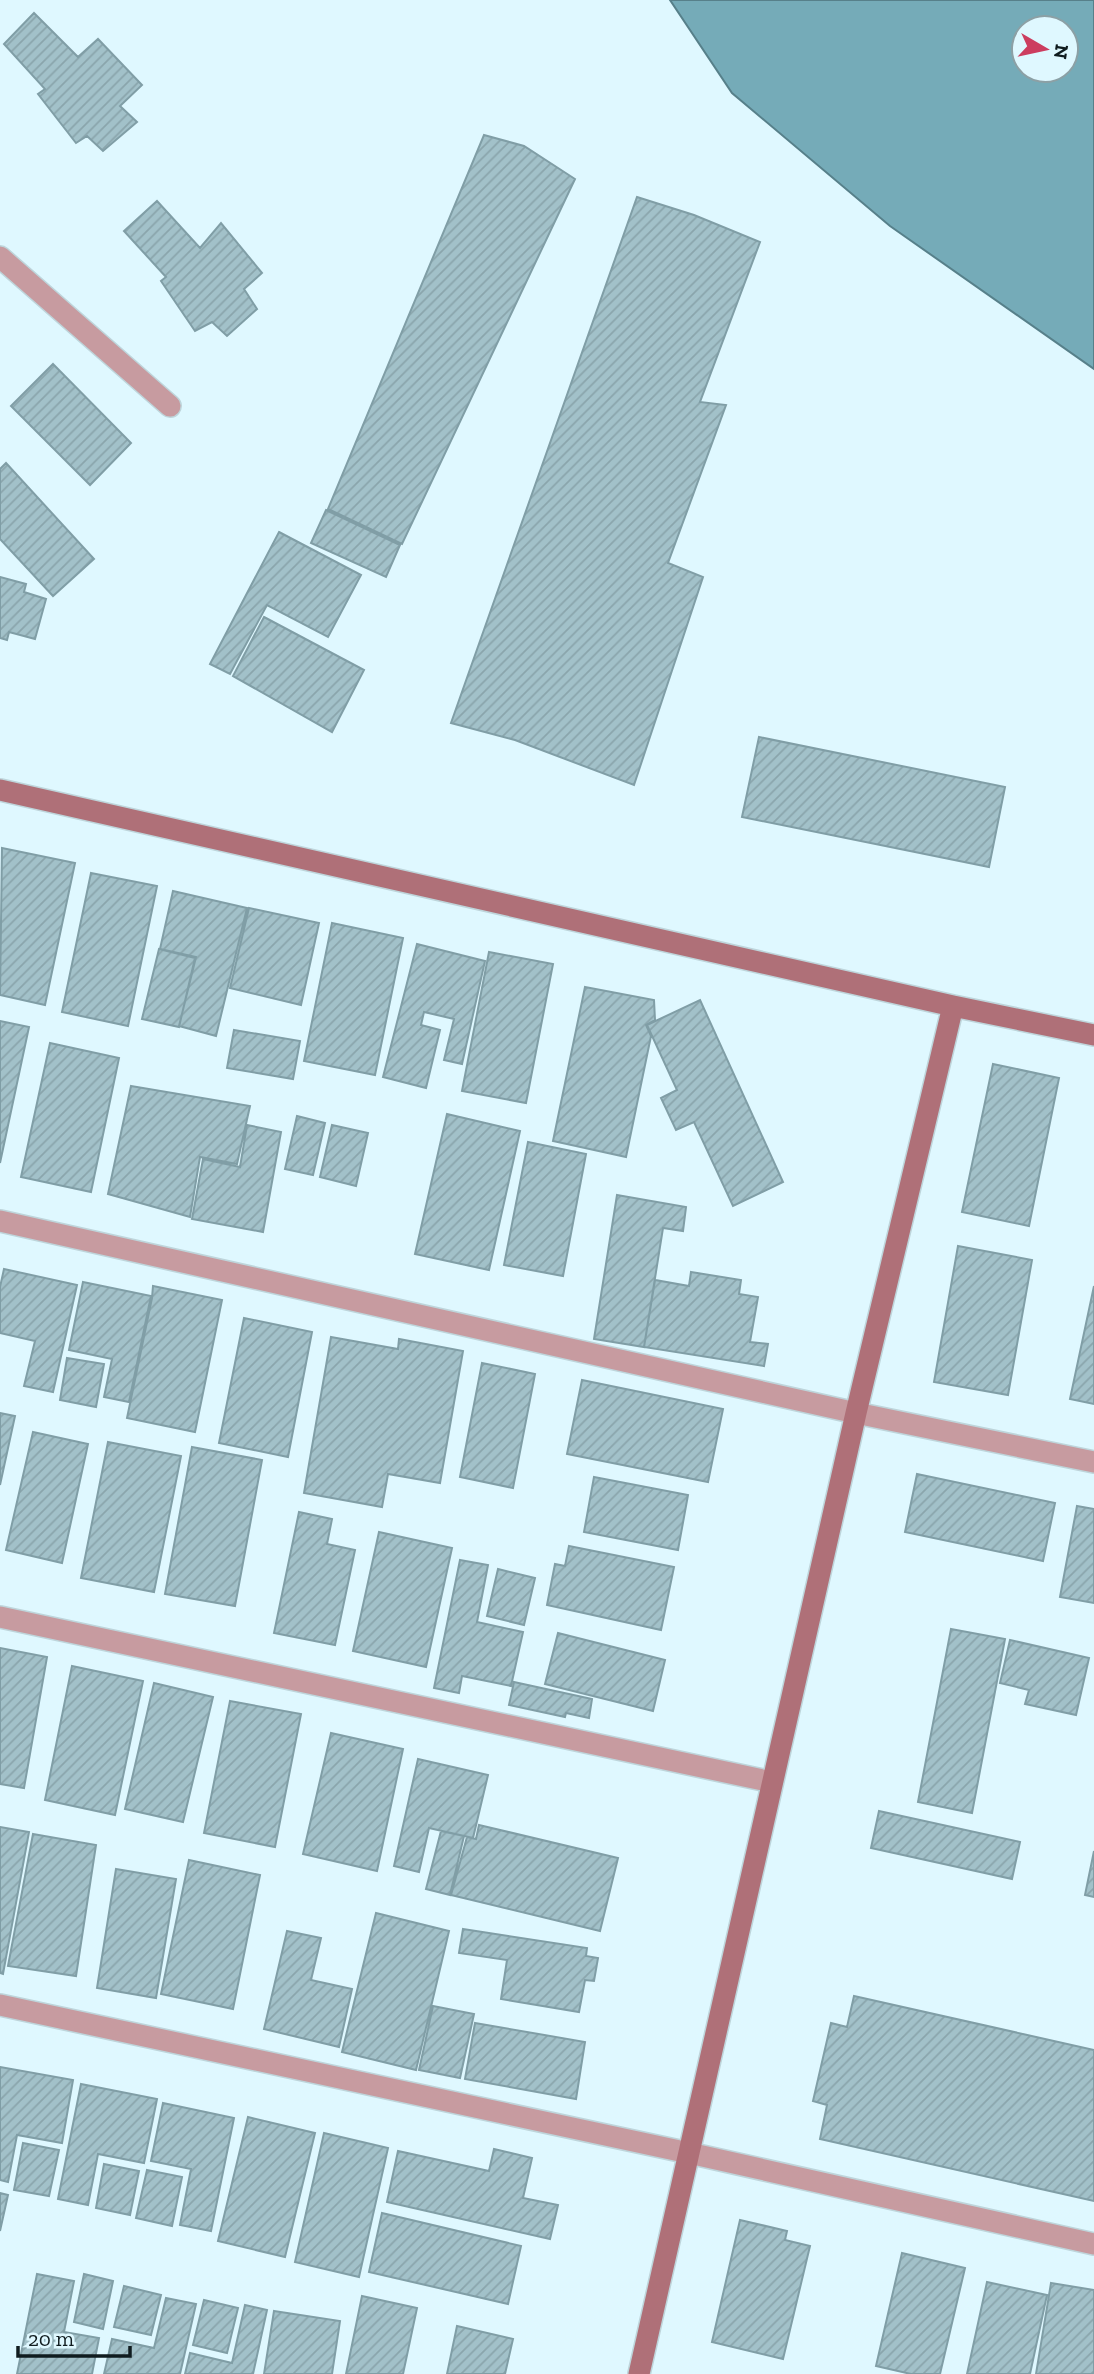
<svg xmlns="http://www.w3.org/2000/svg" width="1094" height="2374" viewBox="0 0 1094 2374" font-family="'Zilla Slab',serif">
  <style>
    .water { fill: #75abb8; stroke: #57808a; stroke-width: 2; fill-rule: evenodd }
    .building { fill: url(#building-hatch); stroke: #809ea6; stroke-width: 2 }
    .lines { fill: none; stroke-linecap: round; stroke-linejoin: round }
    .street-casing { stroke: #bed5db; stroke-width: 24 }
    .secondary-casing { stroke: #bed5db; stroke-width: 24 }
    .street { stroke: #c79ba0; stroke-width: 21 }
    .secondary { stroke: #af7078; stroke-width: 21 }
  </style>
  <defs>
    <pattern id="building-hatch" width="6" height="6" patternUnits="userSpaceOnUse" patternTransform="scale(1.75)"><rect width="6" height="6" fill="#a2c1c9"/><path d="M-1 1l2-2M0 6l6-6M5 7l2-2" fill="none" stroke="#8aa5ac"/></pattern>
  </defs>
  <rect width="100%" height="100%" fill="#dff8ff"/>
  <path class="water" d="M670,0h424v369l-204,-143 -158,-133zM1024,28h42v42h-42z"/>
  <path class="building" d="M34,13l44,44 20,-18 44,46 -22,21 17,16 -34,29 -16,-15 -11,7 -38,-49 7,-5 -41,-45z
    M484,135l40,11 51,33 -173,365 -74,-35z
    M637,197l57,18 66,27 -60,160 26,3 -58,158 35,14 -69,208 -119,-45 -64,-17z
    M157,201l43,47 21,-25 41,50 -18,16 13,20 -30,27 -15,-14 -17,9 -34,-50 5,-4 -42,-46z
    M53,364l78,79 -41,42 -79,-79z
    M6,463l88,96 -41,37 -53,-57v-70z
    M326,510l74,35 -14,32 -75,-34z
    M279,532l82,43 -33,62 -61,-32 -37,69 -20,-10z
    M0,577l26,7 -2,8 22,7 -11,40 -26,-7 -2,8 -7,-2z
    M264,617l100,53 -32,62 -99,-56z
    M759,737l246,50 -16,80 -247,-50z
    M2,848l73,15 -30,142 -45,-10z
    M91,873l66,13 -29,140 -66,-14z
    M173,891l74,17 -31,128 -37,-10 17,-69 -36,-8z
    M249,908l70,15 -18,82 -71,-17z
    M332,923l71,15 -28,137 -71,-14z
    M417,944l68,17 -23,103 -18,-4 10,-41 -30,-7 -3,13 19,5 -14,58 -43,-11z
    M159,949l36,9 -16,69 -37,-8z
    M489,952l64,12 -27,139 -64,-12z
    M585,987l69,13 1,20 -9,5 5,11 -25,121 -73,-16z
    M700,1000l83,182 -50,24 -39,-84 -18,8 -15,-32 16,-8 -30,-65z
    M0,1021l29,6 -29,136z
    M234,1030l66,11 -7,38 -66,-11z
    M50,1043l69,15 -28,134 -70,-15z
    M993,1064l66,14 -30,148 -67,-14z
    M131,1086l119,20 -13,58 -37,-7 -10,60 -82,-23z
    M447,1114l73,17 -31,139 -74,-16z
    M297,1116l28,7 -12,52 -28,-6z
    M247,1125l34,7 -18,100 -71,-13 11,-60 37,8z
    M332,1125l36,8 -12,53 -36,-9z
    M528,1142l58,12 -23,122 -59,-11z
    M617,1195l69,12 -3,24 -20,-3 -19,119 -50,-8z
    M958,1246l74,14 -24,135 -74,-13z
    M4,1269l73,16 -24,107 -29,-6 11,-45 -35,-8v-46z
    M691,1272l50,8 -2,14 19,3 -8,45 18,2 -4,22 -120,-19 11,-67 34,6z
    M83,1282l68,14 -22,106 -25,-5 8,-38 -43,-9z
    M153,1286l69,14 -27,132 -68,-14 25,-120z
    M1094,1286v118l-24,-5z
    M244,1318l68,14 -24,125 -69,-14z
    M331,1337l67,12 1,-10 64,12 -23,132 -52,-9 -6,33 -78,-14z
    M67,1358l37,6 -8,43 -36,-7z
    M482,1363l53,11 -22,114 -53,-11z
    M582,1380l141,29 -15,73 -141,-28z
    M0,1413l15,3 -15,69z
    M33,1432l55,12 -26,119 -56,-13z
    M108,1442l73,14 -27,136 -73,-14z
    M192,1447l70,13 -27,146 -70,-12z
    M917,1474l138,29 -12,58 -138,-29z
    M594,1477l94,18 -10,55 -94,-18z
    M1077,1506l17,3v94l-34,-6z
    M299,1512l33,7 -5,25 28,6 -20,95 -61,-12z
    M379,1532l73,16 -26,119 -73,-16z
    M569,1546l105,21 -13,63 -114,-25 8,-41 10,2z
    M460,1560l28,5 -11,57 46,10 -12,54 -49,-10 -3,17 -25,-5z
    M498,1569l37,9 -11,47 -37,-9z
    M951,1629l54,10 -33,174 -54,-11z
    M558,1633l107,27 -12,51 -108,-27z
    M1010,1640l79,18 -13,57 -51,-11 4,-14 -29,-7z
    M0,1648l47,9 -23,131 -24,-4z
    M72,1666l71,15 -28,134 -70,-15z
    M514,1682l78,17 -3,19 -23,-5 -1,4 -56,-12z
    M154,1683l59,14 -30,125 -58,-13z
    M230,1701l71,13 -26,133 -71,-14z
    M331,1733l72,16 -26,122 -74,-17z
    M418,1759l70,16 -15,63 -44,-10 -10,44 -25,-6z
    M879,1811l141,31 -8,37 -141,-31z
    M479,1825l139,33 -18,73 -149,-36 16,-58 9,2z
    M0,1827l29,5 -26,142 -3,-1z
    M441,1831l23,5 -14,59 -24,-6z
    M33,1834l63,11 -20,131 -68,-10z
    M1094,1851v46l-9,-2z
    M189,1860l71,15 -27,134 -72,-15z
    M116,1869l60,10 -20,119 -59,-10z
    M376,1913l73,18 -33,139 -74,-18z
    M463,1929l124,19 -1,8 12,2 -4,23 -9,-1 -6,32 -78,-13 6,-39 -48,-7z
    M287,1931l34,7 -10,42 41,9 -13,58 -75,-18z
    M854,1996l240,54v151l-274,-62 7,-34 -14,-4 18,-78 16,4z
    M433,2006l41,8 -14,64 -41,-8z
    M475,2023l110,19 -9,57 -111,-20z
    M0,2067l73,13 -11,63 -45,-8 -9,47 -8,-2z
    M81,2084l76,15 -13,64 -46,-9 -10,51 -30,-6z
    M163,2103l71,15 -23,113 -31,-6 11,-56 -40,-8z
    M248,2117l67,16 -30,124 -67,-16z
    M324,2133l64,15 -29,129 -64,-15z
    M23,2143l36,7 -10,46 -35,-6z
    M494,2149l38,9 -9,40 35,7 -8,34 -163,-37 11,-51 91,20z
    M104,2164l35,7 -9,44 -34,-7z
    M147,2170l35,7 -10,49 -36,-8z
    M0,2193l8,2 -8,36z
    M382,2213l139,33 -13,58 -139,-32z
    M740,2220l47,11 -2,9 25,6 -27,113 -71,-17z
    M902,2253l63,15 -25,106h-29l-35,-8z
    M37,2274l37,7 -10,51 35,6 -7,36h-75z
    M84,2274l29,7 -10,48 -29,-7z
    M987,2282l60,13 -17,79h-63z
    M1051,2283l43,7v84h-58z
    M124,2286l37,9 -10,40 -37,-8z
    M362,2296l55,12 -14,66h-57z
    M166,2298l30,6 -16,70h-76l8,-35 42,9z
    M204,2300l34,8 -11,45 -34,-8z
    M245,2305l22,5 -14,64h-68l5,-21 42,10z
    M274,2311l66,10 -8,53h-68z
    M457,2326l56,13 -8,35h-58z"/>
  <g class="lines">
    <g class="street-casing">
      <path id="street" d="M0,257l170,149
        M0,1221l856,192 238,49
        M0,1617l772,165
        M0,2005l689,148 405,91"/>
    </g>
    <g class="secondary-casing">
      <path id="secondary" d="M0,790l953,216 141,29
        M639,2374l217,-961 97,-407"/>
    </g>
    <use href="#street" class="street"/>
    <use href="#secondary" class="secondary"/>
  </g>
  <g transform="translate(1045 49) rotate(99)"><circle r="33" fill="#dff8ff" stroke="#8ca0a5" stroke-width="2"/>
  <path d="M0-5L12 26L0 18L-12 26Z" fill="#cc3d5f"/>
  <text y="-10" font-size="19" font-weight="bold" text-anchor="middle" fill="#101c1f">N</text>
  </g>
  <path d="M18 2346v10h112v-10" fill="none" stroke="#101c1f" stroke-width="3.5"/>
  <text x="28" y="2346" font-size="21" fill="#101c1f" stroke="#dff8ff" stroke-width="5" paint-order="stroke">20 m</text>
</svg>
